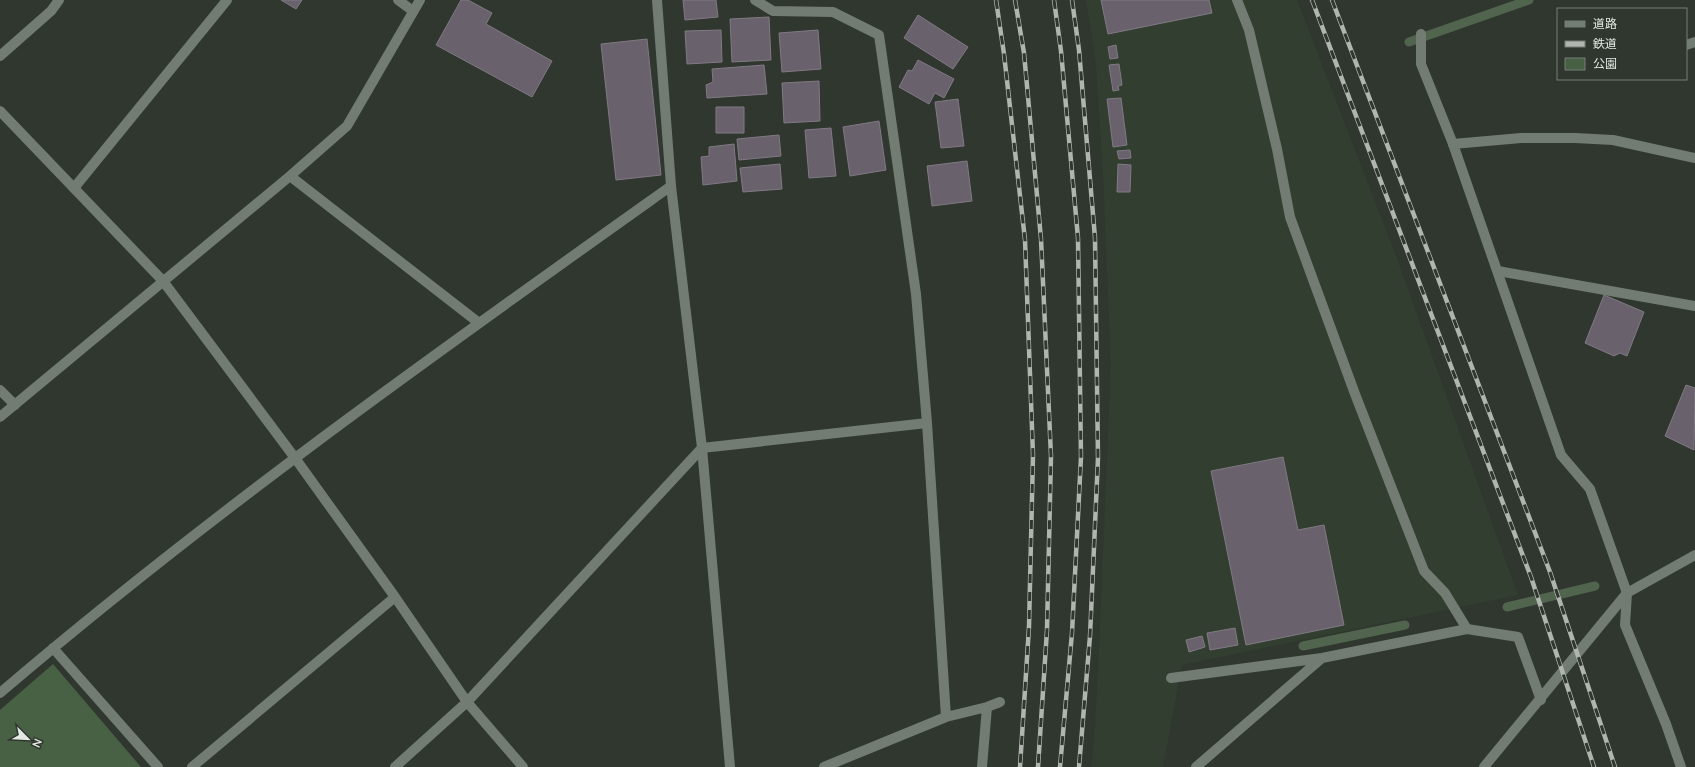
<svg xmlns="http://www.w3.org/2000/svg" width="1695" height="767" viewBox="0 0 1695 767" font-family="Mulish,'Noto Sans JP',sans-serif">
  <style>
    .built { fill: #323f30 }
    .green { fill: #486145 }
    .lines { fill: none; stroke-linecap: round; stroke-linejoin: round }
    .stream { stroke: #50644e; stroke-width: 9 }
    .building { fill: #69626d; stroke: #817984 }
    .service { stroke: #737c72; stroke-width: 10 }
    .minor { stroke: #737c72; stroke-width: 10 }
    .tertiary { stroke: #737c72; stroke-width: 10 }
    .rail-casing { stroke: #b0b6af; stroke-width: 4.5 }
    .rail { stroke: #2f372e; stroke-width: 3; stroke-dasharray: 9; stroke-linecap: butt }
  </style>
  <rect width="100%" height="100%" fill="#2f372e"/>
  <path class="built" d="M1086,0h211l98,253 123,342 -336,70 -19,102h-72l3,-23 5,-92 12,-288 -8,-189 -7,-110z"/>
  <path class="green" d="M53,664l88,103h-141v-57z"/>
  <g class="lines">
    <path class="stream" d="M1409,42l120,-42
      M1507,607l88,-21
      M1303,646l102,-21"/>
  </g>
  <path class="building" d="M281,0h21l-6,9z
    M461,0h7l24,13 -6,11 66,37 -20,36 -96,-52z
    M683,0h33l2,17 -33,3z
    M1101,0h108l3,13 -104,21z
    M918,15l50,32 -15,22 -49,-31z
    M769,17l2,43 -39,2 -2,-43z
    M721,30l1,32 -35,2 -2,-33z
    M818,30l3,39 -39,3 -3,-39z
    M647,39l14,136 -45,5 -15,-136z
    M1116,45l2,13 -8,1 -2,-12z
    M918,60l36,19 -10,19 -9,-5 -6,11 -30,-17 9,-17 4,1z
    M1119,64l3,21 -4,1 1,4 -6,1 -4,-26z
    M764,65l3,29 -60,4 -1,-13 7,-3 -1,-13z
    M819,81l1,40 -36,2 -2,-40z
    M1121,98l6,47 -14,2 -6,-48z
    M958,99l6,47 -23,2 -6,-46z
    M716,107h28v26h-28z
    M879,121l7,49 -36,6 -7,-49z
    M831,128l5,48 -27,2 -4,-48z
    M779,135l2,21 -42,4 -2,-21z
    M734,144l3,37 -34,4 -2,-28 8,-1v-9z
    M1130,150l1,8 -12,1 -2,-8z
    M967,161l5,40 -40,5 -5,-40z
    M780,164l2,25 -39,3 -3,-24z
    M1118,164l13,1 -1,27h-13z
    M1604,295l40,17 -17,44 -7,-3 -6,3 -29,-13z
    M1686,385l9,3 -1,62 -29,-14z
    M1283,457l15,73 26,-5 20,100 -98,20 -35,-174z
    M1235,628l3,17 -28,5 -3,-17z
    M1202,636l3,11 -16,5 -3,-12z"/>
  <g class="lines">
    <path class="service" d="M398,0l15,11
      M1237,0l12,30 28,119 13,68 65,177 69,177 21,22 22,36
      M1686,45l9,-3
      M1453,144l68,-6h54l38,2 82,18
      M74,188l153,-188
      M1498,271l197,35
      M0,390l15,15"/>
    <path class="minor" d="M657,0l14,186
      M755,0l18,11 60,1 46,23 37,259 11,129 19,294
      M1421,34v30l32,80 108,311 29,34 37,104 -2,32 41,99 15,43
      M0,56l51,-45 8,-11
      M0,111l163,170 132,177 100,139 72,105 235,-254 225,-25
      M290,176l189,147
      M0,417l290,-241 57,-50 73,-126
      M53,648l105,119
      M1171,678l151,-20 145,-29 51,8 23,63
      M0,693c213,-182 442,-344 671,-507l31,262 28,319
      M192,767l203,-170
      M395,767l72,-65 56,65
      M824,767l122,-50 41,-10 13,-5
      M982,767l5,-60
      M1196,767l126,-109"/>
    <path class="tertiary" d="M1484,767l143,-174 68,-38"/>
    <g class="rail-casing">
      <path id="rail" d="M996,0l8,54 21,186 8,215 -4,172 -9,140
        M1015,0l9,53 17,186 10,217 -4,174 -9,137
        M1054,0l7,51 17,187 3,219 -9,176 -12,134
        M1072,0l7,50 16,188 3,220 -8,178 -11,131
        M1312,0l219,577 63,190
        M1332,0l218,572 65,195"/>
    </g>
    <use href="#rail" class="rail"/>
  </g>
  <rect x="1557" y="8" width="130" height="72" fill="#2f372e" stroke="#777e76"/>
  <rect x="1565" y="21" width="20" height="6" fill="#737c72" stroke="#777e76"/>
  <text x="1593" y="28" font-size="12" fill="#e2e8e2">道路</text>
  <rect x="1565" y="41" width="20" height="6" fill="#b0b6af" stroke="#777e76"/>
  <text x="1593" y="48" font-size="12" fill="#e2e8e2">鉄道</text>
  <rect x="1565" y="58" width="20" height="12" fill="#486145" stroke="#777e76"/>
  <text x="1593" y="68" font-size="12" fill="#e2e8e2">公園</text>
  <g transform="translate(28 739) rotate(114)" stroke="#2f372e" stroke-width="3" paint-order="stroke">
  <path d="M0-3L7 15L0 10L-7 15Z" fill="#e2e8e2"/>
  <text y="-6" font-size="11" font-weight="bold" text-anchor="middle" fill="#e2e8e2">N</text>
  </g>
</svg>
